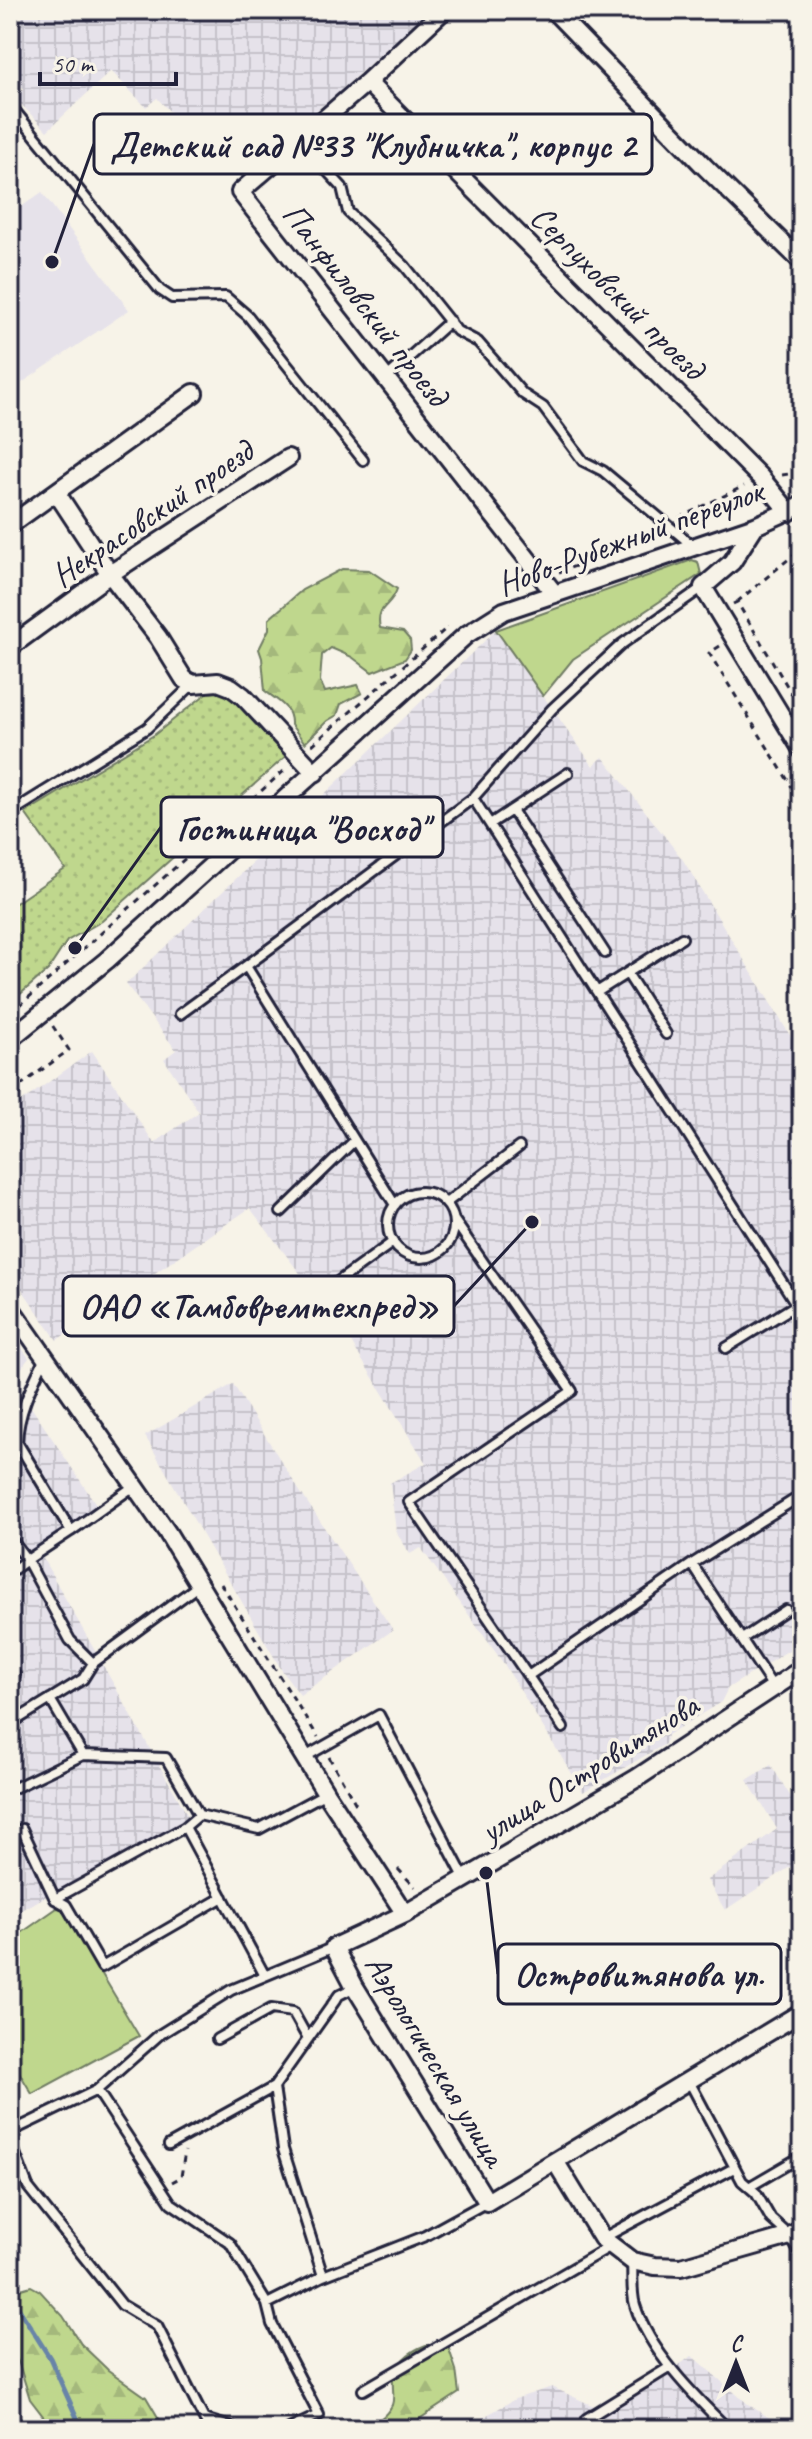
<svg xmlns="http://www.w3.org/2000/svg" width="812" height="2439" viewBox="0 0 812 2439" font-family="Caveat,sans-serif">
  <style>
    .built { fill: #e6e2ea }
    .industrial { fill: url(#industrial-grid) }
    .green { fill: #bfd78d; stroke: #707c64; stroke-width: 2 }
    .forest { fill: url(#forest-firs); stroke: #707c64; stroke-width: 2 }
    .park { fill: url(#park-dots); stroke: #707c64; stroke-width: 2 }
    .lines { fill: none; stroke-linecap: round; stroke-linejoin: round }
    .stream { stroke: #6784a8; stroke-width: 5 }
    .service-casing { stroke: #22223b; stroke-width: 14 }
    .minor-casing { stroke: #22223b; stroke-width: 22 }
    .path { stroke: #22223b; stroke-width: 3; stroke-dasharray: 6 6; stroke-linecap: butt }
    .service { stroke: #f7f3e8; stroke-width: 8 }
    .minor { stroke: #f7f3e8; stroke-width: 16 }
    .labels { text-anchor: middle; dominant-baseline: central; stroke-width: 7; stroke-linejoin: round; paint-order: stroke }
    .street-label { font-size: 34px; fill: #22223b; stroke: #f7f3e8 }
    .leader { fill: none; stroke: #22223b; stroke-width: 3 }
    .callout-dot { fill: #22223b; stroke: #f7f3e8; stroke-width: 3 }
    .callout { fill: #f7f3e8; stroke: #22223b; stroke-width: 3 }
    .callout-label { font-size: 36px; text-anchor: middle; font-weight: bold; fill: #22223b }
  </style>
  <defs>
    <pattern id="industrial-grid" width="8" height="8" patternUnits="userSpaceOnUse" patternTransform="scale(2)"><rect width="8" height="8" fill="#e6e2ea"/><path d="M0 4h8M4 0v8" fill="none" stroke="#c5c2ca"/></pattern>
    <pattern id="forest-firs" width="22" height="20" patternUnits="userSpaceOnUse" patternTransform="scale(2)"><rect width="22" height="20" fill="#bfd78d"/><path d="M5 1l3.5 6h-7zM16 11l3.5 6h-7z" fill="#a4b87b"/></pattern>
    <pattern id="park-dots" width="8" height="8" patternUnits="userSpaceOnUse" patternTransform="scale(2)"><rect width="8" height="8" fill="#bfd78d"/><path d="M2 2h.1M6 6h.1" fill="none" stroke="#a4b87b" stroke-width="1.8" stroke-linecap="round"/></pattern>
  </defs>
  <rect width="100%" height="100%" fill="#f7f3e8"/>
  <filter id="ink" filterUnits="userSpaceOnUse"><feTurbulence type="fractalNoise" baseFrequency=".0125" numOctaves="2"/><feDisplacementMap in="SourceGraphic" scale="16" xChannelSelector="R" yChannelSelector="G"/><feConvolveMatrix kernelMatrix="1 2 1 2 8 2 1 2 1" color-interpolation-filters="sRGB"/></filter>
  <g filter="url(#ink)">
    <path class="built" d="M42,192l87,118 -119,81v-176z
      M10,1332l19,26 -19,25z"/>
    <path class="industrial" d="M10,10h418l-87,80 -72,60 -12,-14 -36,29 -64,-67 -11,9 -35,-36 -64,60 -32,-33 9,-9 -14,-17z
      M496,630l97,136 10,-9 80,103 119,195v587l-74,46 -7,14 -54,33 -2,9 -82,48 -79,-128 -83,-116 -11,6 -14,-23 -6,-48 36,-20 -82,-132 -94,-123 -193,132 -47,-68v-162l82,-59 62,92 45,-31 -35,-53 12,-9 -50,-66z
      M233,1384l66,106 94,140 -93,65 -19,-26 -136,-233z
      M31,1407l73,109 -62,41 147,261 -179,98v-493z
      M771,1765l31,50v44l-77,51 -18,-30 70,-51 -30,-49z
      M692,2356l57,49 30,19 23,2v3h-339l52,-30 37,-12 57,26z"/>
    <path class="green" d="M692,560l6,2 3,12 -128,85 -30,37 -47,-66z
      M57,1908l6,1 76,127 -107,58 -22,-37v-116z"/>
    <path class="forest" d="M342,569l27,1 28,19c-6,19 -22,16 -17,39l23,4 7,8 1,10 -6,9 -33,13 -20,-15 -21,-9 -9,7 -2,26 5,11 33,-7 4,8 -21,11 -4,11 -10,6 -22,22 -14,-18c1,-18 -13,-24 -26,-34l-3,-33 -3,-9 10,-20v-10l33,-29z
      M31,2286l9,5 23,25 18,28 27,26 38,27 19,32h-112l-23,-30 -11,-35 -9,-18v-45l11,-12z
      M426,2345h14l9,4 7,21 3,23 -55,36h-41c12,-6 23,-12 29,-24 3,-8 0,-17 1,-25 3,-18 17,-29 33,-35z"/>
    <path class="park" d="M211,690l19,4 56,62 -184,165 -35,20 -19,29 -38,33v-96l55,-38 -40,-56 129,-78z"/>
    <g class="lines">
      <path class="stream" d="M10,2301l7,5 33,52 32,71"/>
      <g class="service-casing">
        <path id="service" d="M10,105l150,185 12,8 54,-1 22,19 115,144
          M299,141l43,46 6,25 57,54 52,65 21,11 45,52 20,13 40,54 20,10 90,75
          M386,378l64,-57
          M473,798l329,515
          M512,810l93,143
          M10,813l137,-85 46,-44
          M490,824l78,-51
          M627,973l39,61
          M597,992l85,-54
          M180,1014l66,-48
          M388 1225a33 33 0 1 1 66 0a33 33 0 1 1-66 0Z
          M446,1203l73,-56
          M395,1205l-149,-239 227,-168 79,-89 70,-65 81,-57
          M281,1212l73,-71
          M454,1220l118,171 -163,111 119,174
          M328,1289l65,-47
          M726,1348l70,-43
          M45,1358c-13,27 -27,54 -28,84l54,89 63,-45
          M10,1538l17,22 44,-29
          M692,1564l81,123
          M10,1572l17,-12 43,80 23,23
          M742,1639l44,-29
          M10,1678l5,-3
          M10,1724l73,-45 10,-16 106,-78
          M563,1728l-35,-52 164,-112 110,-69
          M83,1755l83,3 33,57 60,14 67,-36
          M305,1757l74,-42 86,164
          M10,1790l73,-35 -33,-56
          M199,1815l-14,12 79,147
          M10,1835l12,-6 33,70 11,6 36,62 121,-70
          M55,1899l130,-72
          M217,2039l54,-30 22,3 15,27
          M689,2081l53,100 14,12 15,26 19,17 12,21
          M274,2087l65,-92 16,-8
          M97,2090l74,113 59,40 37,61 56,-28 102,-40 62,-34
          M10,2132l87,-42 62,-55 72,-45 103,-43
          M10,2140l18,47 94,118 35,21 52,103
          M169,2145l105,-58 9,62 40,127
          M749,2187l53,-31
          M603,2238l131,-70
          M632,2261c1,14 -1,31 3,44 14,46 59,91 93,124
          M267,2304l5,20 47,91 -30,14
          M802,2339v8
          M363,2390l248,-144
          M712,2414l3,15
          M204,2419l33,10
          M583,2429l3,-10 84,-52"/>
      </g>
      <g class="minor-casing">
        <path id="minor" d="M444,10l-77,72 -127,110 314,401
          M553,10l152,157 97,95
          M367,82l394,396 28,34
          M56,492l54,82 48,63 26,42 9,5 25,-2 13,5 12,9 72,77
          M10,525l184,-132
          M755,526l-23,36 -29,25 99,163
          M10,647l100,-73 178,-116
          M10,1039l97,-79 359,-325 38,-24 251,-85 47,-21
          M10,1307l157,225 159,261 79,121
          M802,1669l-165,109 -232,136 -71,33 21,40 132,215 315,-190
          M555,2161l47,77 30,23 23,5 26,1 109,-31 12,-7"/>
      </g>
      <path class="path" d="M782,475l20,-3
        M679,518l65,-32
        M559,572l36,-13 60,-29
        M737,602l65,-54
        M733,604l4,-2 65,109
        M720,646l-11,7 93,150
        M312,745l136,-118
        M10,1014l276,-245
        M10,1093l59,-43 -17,-25
        M10,1278l9,14
        M221,1584l97,153
        M329,1757l28,49
        M398,1869l17,18
        M172,2182l9,-5 4,-26"/>
      <use href="#service" class="service"/>
      <use href="#minor" class="minor"/>
    </g>
  </g>
  <g class="labels">
    <g class="street-label">
      <text transform="translate(618 292) rotate(45)">Серпуховский проезд</text>
      <text transform="translate(366 304) rotate(52)">Панфиловский проезд</text>
      <text transform="translate(152 513) rotate(-34)">Некрасовский проезд</text>
      <text transform="translate(630 537) rotate(-20)">Ново-Рубежный переулок</text>
      <text transform="translate(589 1768) rotate(-32)">улица Островитянова</text>
      <text transform="translate(436 2060) rotate(59)">Аэрологическая улица</text>
    </g>
  </g>
  <path class="leader" d="M52 262L94 144M75 948L161 827M532 1222L454 1306M486 1873L498 1974"/>
  <g class="callout-dot">
    <circle cx="52" cy="262" r="8"/>
    <circle cx="75" cy="948" r="8"/>
    <circle cx="532" cy="1222" r="8"/>
    <circle cx="486" cy="1873" r="8"/>
  </g>
  <g class="callout">
    <rect x="94" y="114" width="558" height="60" rx="8"/>
    <rect x="161" y="797" width="282" height="60" rx="8"/>
    <rect x="63" y="1276" width="391" height="60" rx="8"/>
    <rect x="498" y="1944" width="283" height="60" rx="8"/>
  </g>
  <g class="callout-label">
    <text x="373" y="157">Детский сад №33 "Клубничка", корпус 2</text>
    <text x="302" y="840">Гостиница "Восход"</text>
    <text x="259" y="1318">ОАО «Тамбовремтехпред»</text>
    <text x="639" y="1986">Островитянова ул.</text>
  </g>
  <rect width="812" height="2439" fill="none" stroke="#f7f3e8" stroke-width="40"/>
  <rect x="20" y="20" width="772" height="2399" fill="none" stroke="#22223b" stroke-width="3" filter="url(#ink)"/>
  <g transform="translate(736 2363)" stroke="#f7f3e8" stroke-width="6" paint-order="stroke">
  <path d="M0-6L14 30L0 20L-14 30Z" fill="#22223b"/>
  <text y="-12" font-size="22" font-weight="bold" text-anchor="middle" fill="#22223b">С</text>
  </g>
  <path d="M40 72v12h136v-12" fill="none" stroke="#22223b" stroke-width="4"/>
  <text x="52" y="72" font-size="24" fill="#22223b" stroke="#f7f3e8" stroke-width="6" paint-order="stroke">50 m</text>
</svg>
